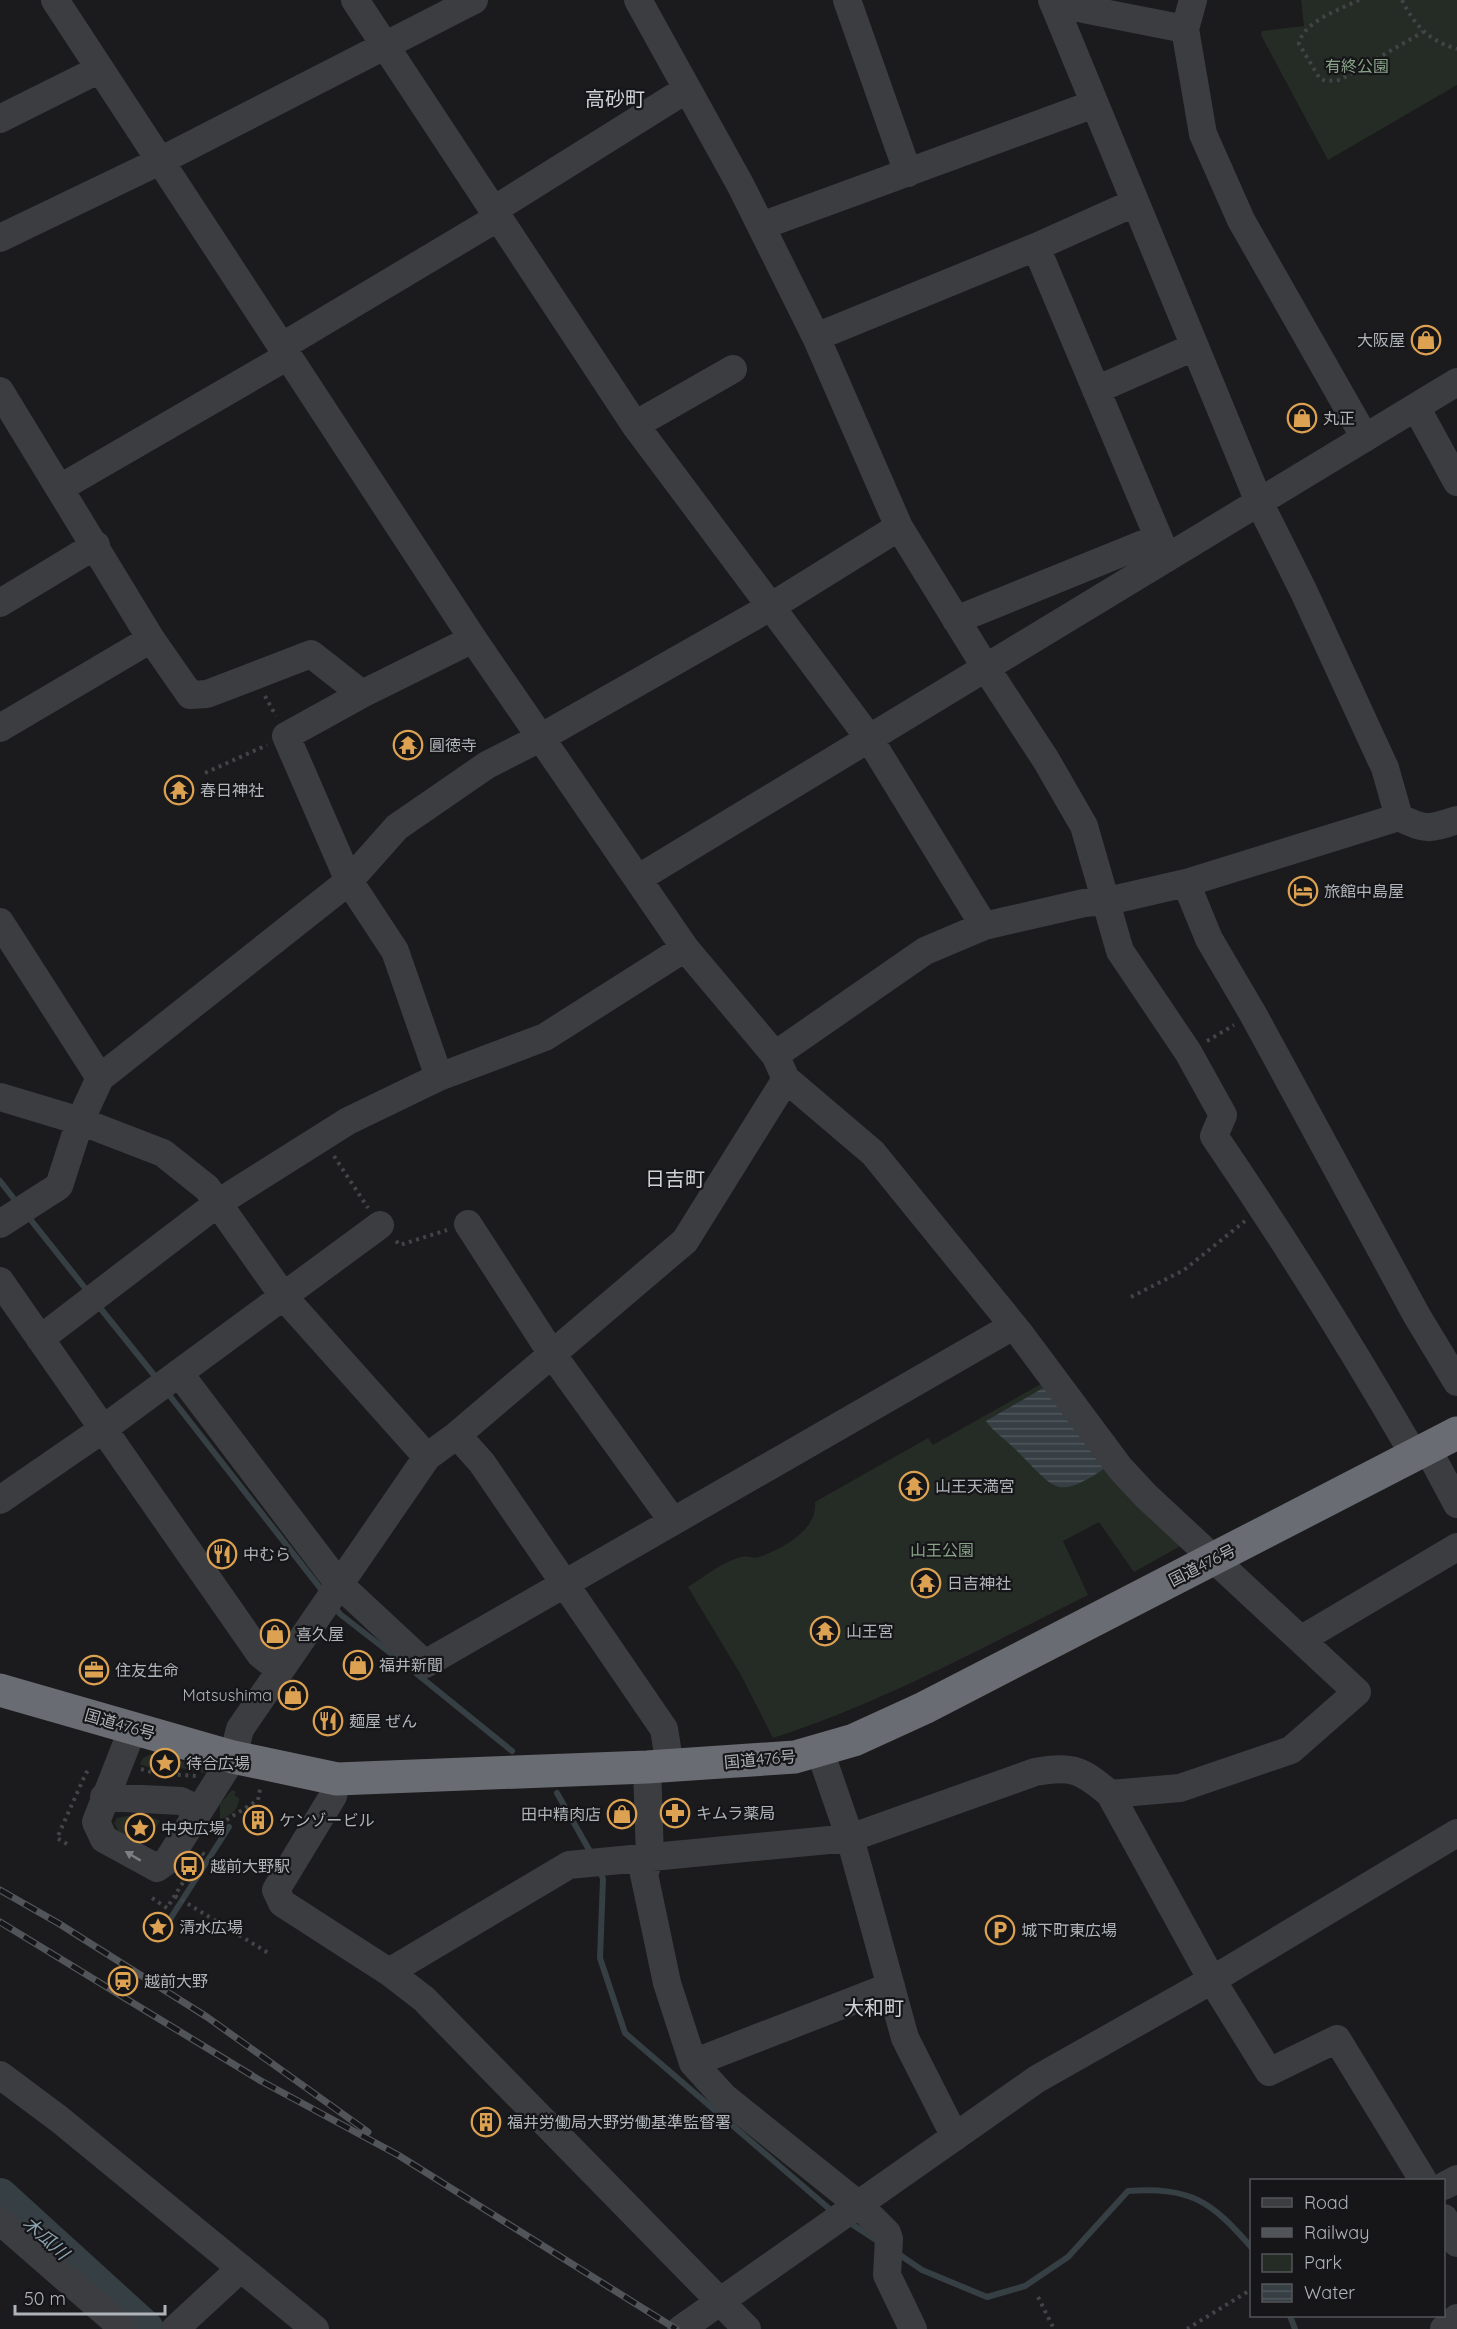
<svg xmlns="http://www.w3.org/2000/svg" width="1457" height="2329" viewBox="0 0 1457 2329" font-family="Quicksand,'Noto Sans JP',sans-serif">
  <style>
    .green { fill: #252c25 }
    .water { fill: url(#water-rules) }
    .lines { fill: none; stroke-linecap: round; stroke-linejoin: round }
    .stream { stroke: #363f44; stroke-width: 6 }
    .river { stroke: #363f44; stroke-width: 36 }
    .path { stroke: #424448; stroke-width: 4; stroke-dasharray: 3 4.5; stroke-linecap: butt }
    .minor { stroke: #3c3d41; stroke-width: 28 }
    .highway { stroke: #696c72; stroke-width: 33 }
    .rail-casing { stroke: #515458; stroke-width: 7 }
    .rail { stroke: #161618; stroke-width: 4.5; stroke-dasharray: 14; stroke-linecap: butt }
    .oneway { fill: #7b7e84 }
    .labels { text-anchor: middle; dominant-baseline: central; stroke-width: 4.5; stroke-linejoin: round; paint-order: stroke }
    .park-label { font-size: 16px; fill: #89a389; stroke: #161618 }
    .poi-label { font-size: 16px; fill: #afb4ba; stroke: #161618; text-anchor: start }
    .street-label { font-size: 16px; fill: #afb4ba; stroke: #161618 }
    .water-label { font-size: 18px; font-style: italic; fill: #8ba3b1; stroke: #161618 }
    .quarter-label { font-size: 20px; fill: #cfd2d7; stroke: #161618 }
  </style>
  <defs>
    <pattern id="water-rules" width="6" height="5" patternUnits="userSpaceOnUse" patternTransform="scale(1.5)"><rect width="6" height="5" fill="#363f44"/><path d="M0 2.5h6" fill="none" stroke="#51585d"/></pattern>
  </defs>
  <rect width="100%" height="100%" fill="#1b1b1d"/>
  <path class="green" d="M1301,0h156v85l-129,75 -67,-125 1,-4 42,-5z
    M1048,1380l138,163 -52,29 -35,-50 -36,19 25,54c-103,51 -206,108 -315,143l-32,-63 -53,-88c16,-10 34,-25 53,-30 6,-2 12,2 18,0 23,-8 59,-27 56,-55l113,-64 5,7z
    M151,1754l51,12 6,8 -36,-8 -16,4 -16,-6 3,-6z
    M232,1790l4,2 -2,3 5,3c0,13 -9,17 -19,22v-16z
    M128,1816h21l11,5 -11,17 -8,5 -22,-11 -5,-9 3,-5z"/>
  <path class="water" d="M1045,1387l62,80c-50,33 -50,24 -88,-14 -10,-11 -25,-20 -33,-32z"/>
  <g class="lines">
    <path class="stream" d="M0,1181l18,23
      M26,1214l63,79
      M97,1304l61,76
      M166,1391l158,202
      M334,1606l6,8 67,52
      M417,1674l95,77
      M557,1793l35,62
      M599,1869l4,10 -3,79 25,75 208,179
      M158,1931l7,-4 64,-100
      M847,2221l29,19
      M897,2253l25,17 65,27 38,-11 43,-29 60,-66c64,-4 83,10 124,57
      M1290,2316l5,13"/>
    <path class="river" d="M0,2196l146,133"/>
    <path class="path" d="M1359,0c-18,9 -57,22 -60,44l21,35 6,2 14,-1 83,-48
      M1402,0c13,26 27,41 55,49
      M265,696l11,20
      M205,773l62,-28
      M1207,1041l27,-16
      M334,1156l34,52
      M396,1241l4,4 47,-15
      M1131,1297l53,-27 61,-49
      M141,1769l13,4 42,3
      M220,1824l38,-24 2,-11
      M67,1844l-10,-6 29,-65 5,-5
      M202,1853l12,8 -2,3
      M175,1896l95,58
      M152,1898l15,10 20,-32
      M1038,2297l16,32
      M1187,2329l65,-40"/>
    <path class="minor" d="M55,0l418,639 212,309 90,107 11,24 87,74 148,182 99,133 26,28 211,196 -66,58 -111,38 -70,6
      M355,0l280,425 234,313 115,188
      M638,0l103,186 75,151 83,190 87,141 60,92 38,66 36,125 68,101 35,63 -9,21c71,104 137,210 200,319
      M847,0l61,173
      M1052,0l207,502 44,88 82,178 14,49
      M1193,0l-8,29 18,105 38,86 124,218
      M1053,3l132,26
      M0,119l100,-50
      M492,211l195,-122
      M761,226l333,-122
      M0,238l160,-77 314,-161
      M1036,247l131,311
      M816,337l220,-90 98,-44
      M281,347l216,-129
      M1096,390l98,-43
      M0,391l151,248 39,56 17,-1 104,-40 51,40
      M1416,407l41,75
      M635,425l98,-56
      M60,488l228,-132
      M0,603l96,-58
      M956,620l202,-82
      M0,728l151,-89
      M639,878l818,-496
      M1186,883l23,56 44,75 164,302 40,66
      M0,922l100,156
      M775,1055l150,-104 59,-25 100,-23 24,-2 78,-18 213,-66c26,14 31,12 58,3
      M439,1077l-44,-126 -46,-70 -63,-145 76,-42 111,-55
      M0,1097l80,24 83,32 44,35 77,109 143,160
      M0,1224l59,-38 21,-65 20,-43 249,-197 48,-54 90,-62 53,-27 232,-132 127,-79
      M468,1224l84,130 120,166
      M0,1281l260,373 20,16
      M40,1339l178,-136 130,-82 91,-44 106,-40 140,-89
      M179,1373l160,211 86,80 588,-338
      M457,1435l25,28 182,266 6,37
      M1427,1448l30,56
      M0,1500l103,-71 277,-204
      M1302,1639l155,-92
      M133,1728l-37,94 8,17 53,29 11,-8 65,-103 7,-28 187,-272 30,-22 228,-194 101,-162
      M820,1751l30,87 55,200 50,99
      M647,1767l3,91 -6,16 23,109 26,80 31,34 136,109 27,27 2,6 -2,36 26,54
      M337,1779l-4,17 -57,94 6,13 107,69 35,27 323,330
      M104,1797l77,4 18,9
      M389,1972l180,-107 281,-27 185,-66c37,-7 47,-2 75,22l102,186 57,92 68,-33 86,141
      M693,2063l198,-77
      M0,2075l59,44 256,210
      M1444,2186l13,-7
      M1444,2218l13,25
      M0,2221l124,108
      M175,2329l66,-61
      M681,2329l356,-250 175,-99 245,-147
      M1444,2329l13,-11"/>
    <path class="highway" d="M0,1690l233,67 104,22 310,-12 148,-10 59,-17 70,-32 533,-275"/>
    <g class="rail-casing">
      <path id="rail" d="M0,1890l58,33 149,94 161,115
        M0,1922l261,159 137,74 278,174"/>
    </g>
    <use href="#rail" class="rail"/>
  </g>
  <defs><path id="oneway-solid" d="M-6-.8H1V-3.2L6.5 0L1 3.2V.8H-6Z" transform="scale(1.5)"/></defs>
  <use class="oneway" href="#oneway-solid" transform="translate(133 1856) rotate(-149)"/>
  <defs>
    <g id="shop-ring" transform="scale(1.5)"><circle r="9.5" fill="#161618" stroke="#dda152" stroke-width="1.5"/><path d="M-5-2.5h2.3a2.7 3.5 0 0 1 5.4 0H5L5.5 6h-11ZM-1.5-2.5h3a1.5 2.3 0 0 0-3 0Z" fill="#dda152"/></g>
    <g id="temple-ring" transform="scale(1.5)"><circle r="9.5" fill="#161618" stroke="#dda152" stroke-width="1.5"/><path d="M0-6L5-2H3V0L6.5 2.5H4V6H1.5V3h-3V6H-4V2.5H-6.5L-3 0V-2H-5Z" fill="#dda152"/></g>
    <g id="hotel-ring" transform="scale(1.5)"><circle r="9.5" fill="#161618" stroke="#dda152" stroke-width="1.5"/><path d="M-6-4.5h1.5V1H6V5H4.5V3h-9V5H-6ZM-4 0a1.8 1.8 0 1 1 3.6 0ZM.5 0V-2.5h3Q6-2.5 6 0Z" fill="#dda152"/></g>
    <g id="restaurant-ring" transform="scale(1.5)"><circle r="9.5" fill="#161618" stroke="#dda152" stroke-width="1.5"/><path d="M-5-6h1v4h1v-4h1v4h1v-4h1v5L-1.5 .5V6h-2V.5L-5-1ZM5-6V6H3V1.5H1.5Q1.5-4 5-6Z" fill="#dda152"/></g>
    <g id="office-ring" transform="scale(1.5)"><circle r="9.5" fill="#161618" stroke="#dda152" stroke-width="1.5"/><path d="M-6-3h4V-5.5h4V-3h4V5H-6ZM-1-4.5V-3h2v-1.5ZM-6 0V1H6V0Z" fill="#dda152"/></g>
    <g id="sight-ring" transform="scale(1.5)"><circle r="9.5" fill="#161618" stroke="#dda152" stroke-width="1.5"/><path d="M0-6L1.8-2.2L6-1.7L2.9 1.2L3.7 5.4L0 3.3L-3.7 5.4L-2.9 1.2L-6-1.7L-1.8-2.2Z" fill="#dda152"/></g>
    <g id="pharmacy-ring" transform="scale(1.5)"><circle r="9.5" fill="#161618" stroke="#dda152" stroke-width="1.5"/><path d="M-2-6h4v4h4v4h-4v4h-4v-4h-4v-4h4Z" fill="#dda152"/></g>
    <g id="building-ring" transform="scale(1.5)"><circle r="9.5" fill="#161618" stroke="#dda152" stroke-width="1.5"/><path d="M-4-6H4V6H1V3H-1V6H-4ZM-2.5-4.3h1.7v1.8h-1.7ZM.8-4.3h1.7v1.8H.8ZM-2.5-1h1.7V.8h-1.7ZM.8-1h1.7V.8H.8Z" fill="#dda152"/></g>
    <g id="bus-ring" transform="scale(1.5)"><circle r="9.5" fill="#161618" stroke="#dda152" stroke-width="1.5"/><path d="M-5-6H5V4H4V6H2V4H-2V6H-4V4H-5ZM-3.5-4V0h7V-4ZM-3.5 1.2v1.5H-2V1.2ZM2 1.2v1.5H3.5V1.2Z" fill="#dda152"/></g>
    <g id="parking-ring" transform="scale(1.5)"><circle r="9.5" fill="#161618" stroke="#dda152" stroke-width="1.5"/><path d="M-3.5-5.5H1a3.5 3.5 0 0 1 0 7H-1V5.5H-3.5ZM-1-3.4V-.6H.8a1.4 1.4 0 0 0 0-2.8Z" fill="#dda152"/></g>
    <g id="station-ring" transform="scale(1.5)"><circle r="9.5" fill="#161618" stroke="#dda152" stroke-width="1.5"/><path d="M-3-6H3Q5-6 5-4V2Q5 4 3 4L4.5 6H3L1.5 4h-3L-3 6H-4.5L-3 4Q-5 4-5 2V-4Q-5-6-3-6ZM-3.5-4v3h7v-3ZM-3.5 1v1.5H-2V1ZM2 1v1.5H3.5V1Z" fill="#dda152"/></g>
  </defs>
  <g fill-rule="evenodd">
    <use href="#shop-ring" x="1426" y="340"/>
    <use href="#shop-ring" x="1302" y="418"/>
    <use href="#temple-ring" x="408" y="745"/>
    <use href="#temple-ring" x="179" y="790"/>
    <use href="#hotel-ring" x="1303" y="891"/>
    <use href="#temple-ring" x="914" y="1486"/>
    <use href="#restaurant-ring" x="222" y="1554"/>
    <use href="#temple-ring" x="926" y="1583"/>
    <use href="#temple-ring" x="825" y="1631"/>
    <use href="#shop-ring" x="275" y="1634"/>
    <use href="#shop-ring" x="358" y="1665"/>
    <use href="#office-ring" x="94" y="1670"/>
    <use href="#shop-ring" x="293" y="1695"/>
    <use href="#restaurant-ring" x="328" y="1721"/>
    <use href="#sight-ring" x="165" y="1763"/>
    <use href="#pharmacy-ring" x="675" y="1813"/>
    <use href="#shop-ring" x="622" y="1814"/>
    <use href="#building-ring" x="258" y="1820"/>
    <use href="#sight-ring" x="140" y="1828"/>
    <use href="#bus-ring" x="189" y="1866"/>
    <use href="#sight-ring" x="158" y="1927"/>
    <use href="#parking-ring" x="1000" y="1930"/>
    <use href="#station-ring" x="123" y="1981"/>
    <use href="#building-ring" x="486" y="2122"/>
  </g>
  <g class="labels">
    <g class="park-label">
      <text x="1357" y="66">有終公園</text>
      <text x="942" y="1550">山王公園</text>
    </g>
    <g class="poi-label">
      <text x="1405" y="340" text-anchor="end">大阪屋</text>
      <text x="1323" y="418">丸正</text>
      <text x="429" y="745">圓徳寺</text>
      <text x="200" y="790">春日神社</text>
      <text x="1324" y="891">旅館中島屋</text>
      <text x="935" y="1486">山王天満宮</text>
      <text x="243" y="1554">中むら</text>
      <text x="947" y="1583">日吉神社</text>
      <text x="846" y="1631">山王宮</text>
      <text x="296" y="1634">喜久屋</text>
      <text x="379" y="1665">福井新聞</text>
      <text x="115" y="1670">住友生命</text>
      <text x="272" y="1695" text-anchor="end">Matsushima</text>
      <text x="349" y="1721">麺屋 ぜん</text>
      <text x="186" y="1763">待合広場</text>
      <text x="696" y="1813">キムラ薬局</text>
      <text x="601" y="1814" text-anchor="end">田中精肉店</text>
      <text x="279" y="1820">ケンゾービル</text>
      <text x="161" y="1828">中央広場</text>
      <text x="210" y="1866">越前大野駅</text>
      <text x="179" y="1927">清水広場</text>
      <text x="1021" y="1930">城下町東広場</text>
      <text x="144" y="1981">越前大野</text>
      <text x="507" y="2122">福井労働局大野労働基準監督署</text>
    </g>
    <g class="street-label">
      <text transform="translate(1202 1565) rotate(-27)">国道476号</text>
      <text transform="translate(120 1724) rotate(16)">国道476号</text>
      <text transform="translate(760 1759) rotate(-5)">国道476号</text>
    </g>
    <g class="water-label">
      <text transform="translate(46 2238) rotate(42)">木瓜川</text>
    </g>
    <g class="quarter-label">
      <text x="615" y="98">高砂町</text>
      <text x="675" y="1178">日吉町</text>
      <text x="874" y="2007">大和町</text>
    </g>
  </g>
  <rect x="1250" y="2179" width="195" height="138" fill="#161618" stroke="#535559" stroke-width="1.5"/>
  <rect x="1262" y="2198" width="30" height="9" fill="#3c3d41" stroke="#535559" stroke-width="1.5"/>
  <text x="1304" y="2209" font-size="18" fill="#afb4ba">Road</text>
  <rect x="1262" y="2228" width="30" height="9" fill="#515458" stroke="#535559" stroke-width="1.5"/>
  <text x="1304" y="2239" font-size="18" fill="#afb4ba">Railway</text>
  <rect x="1262" y="2254" width="30" height="18" fill="#252c25" stroke="#535559" stroke-width="1.5"/>
  <text x="1304" y="2269" font-size="18" fill="#afb4ba">Park</text>
  <rect x="1262" y="2284" width="30" height="18" fill="url(#water-rules)" stroke="#535559" stroke-width="1.5"/>
  <text x="1304" y="2299" font-size="18" fill="#afb4ba">Water</text>
  <path d="M15 2305v9h150v-9" fill="none" stroke="#afb4ba" stroke-width="3"/>
  <text x="24" y="2305" font-size="18" fill="#afb4ba" stroke="#161618" stroke-width="4.5" paint-order="stroke">50 m</text>
</svg>
